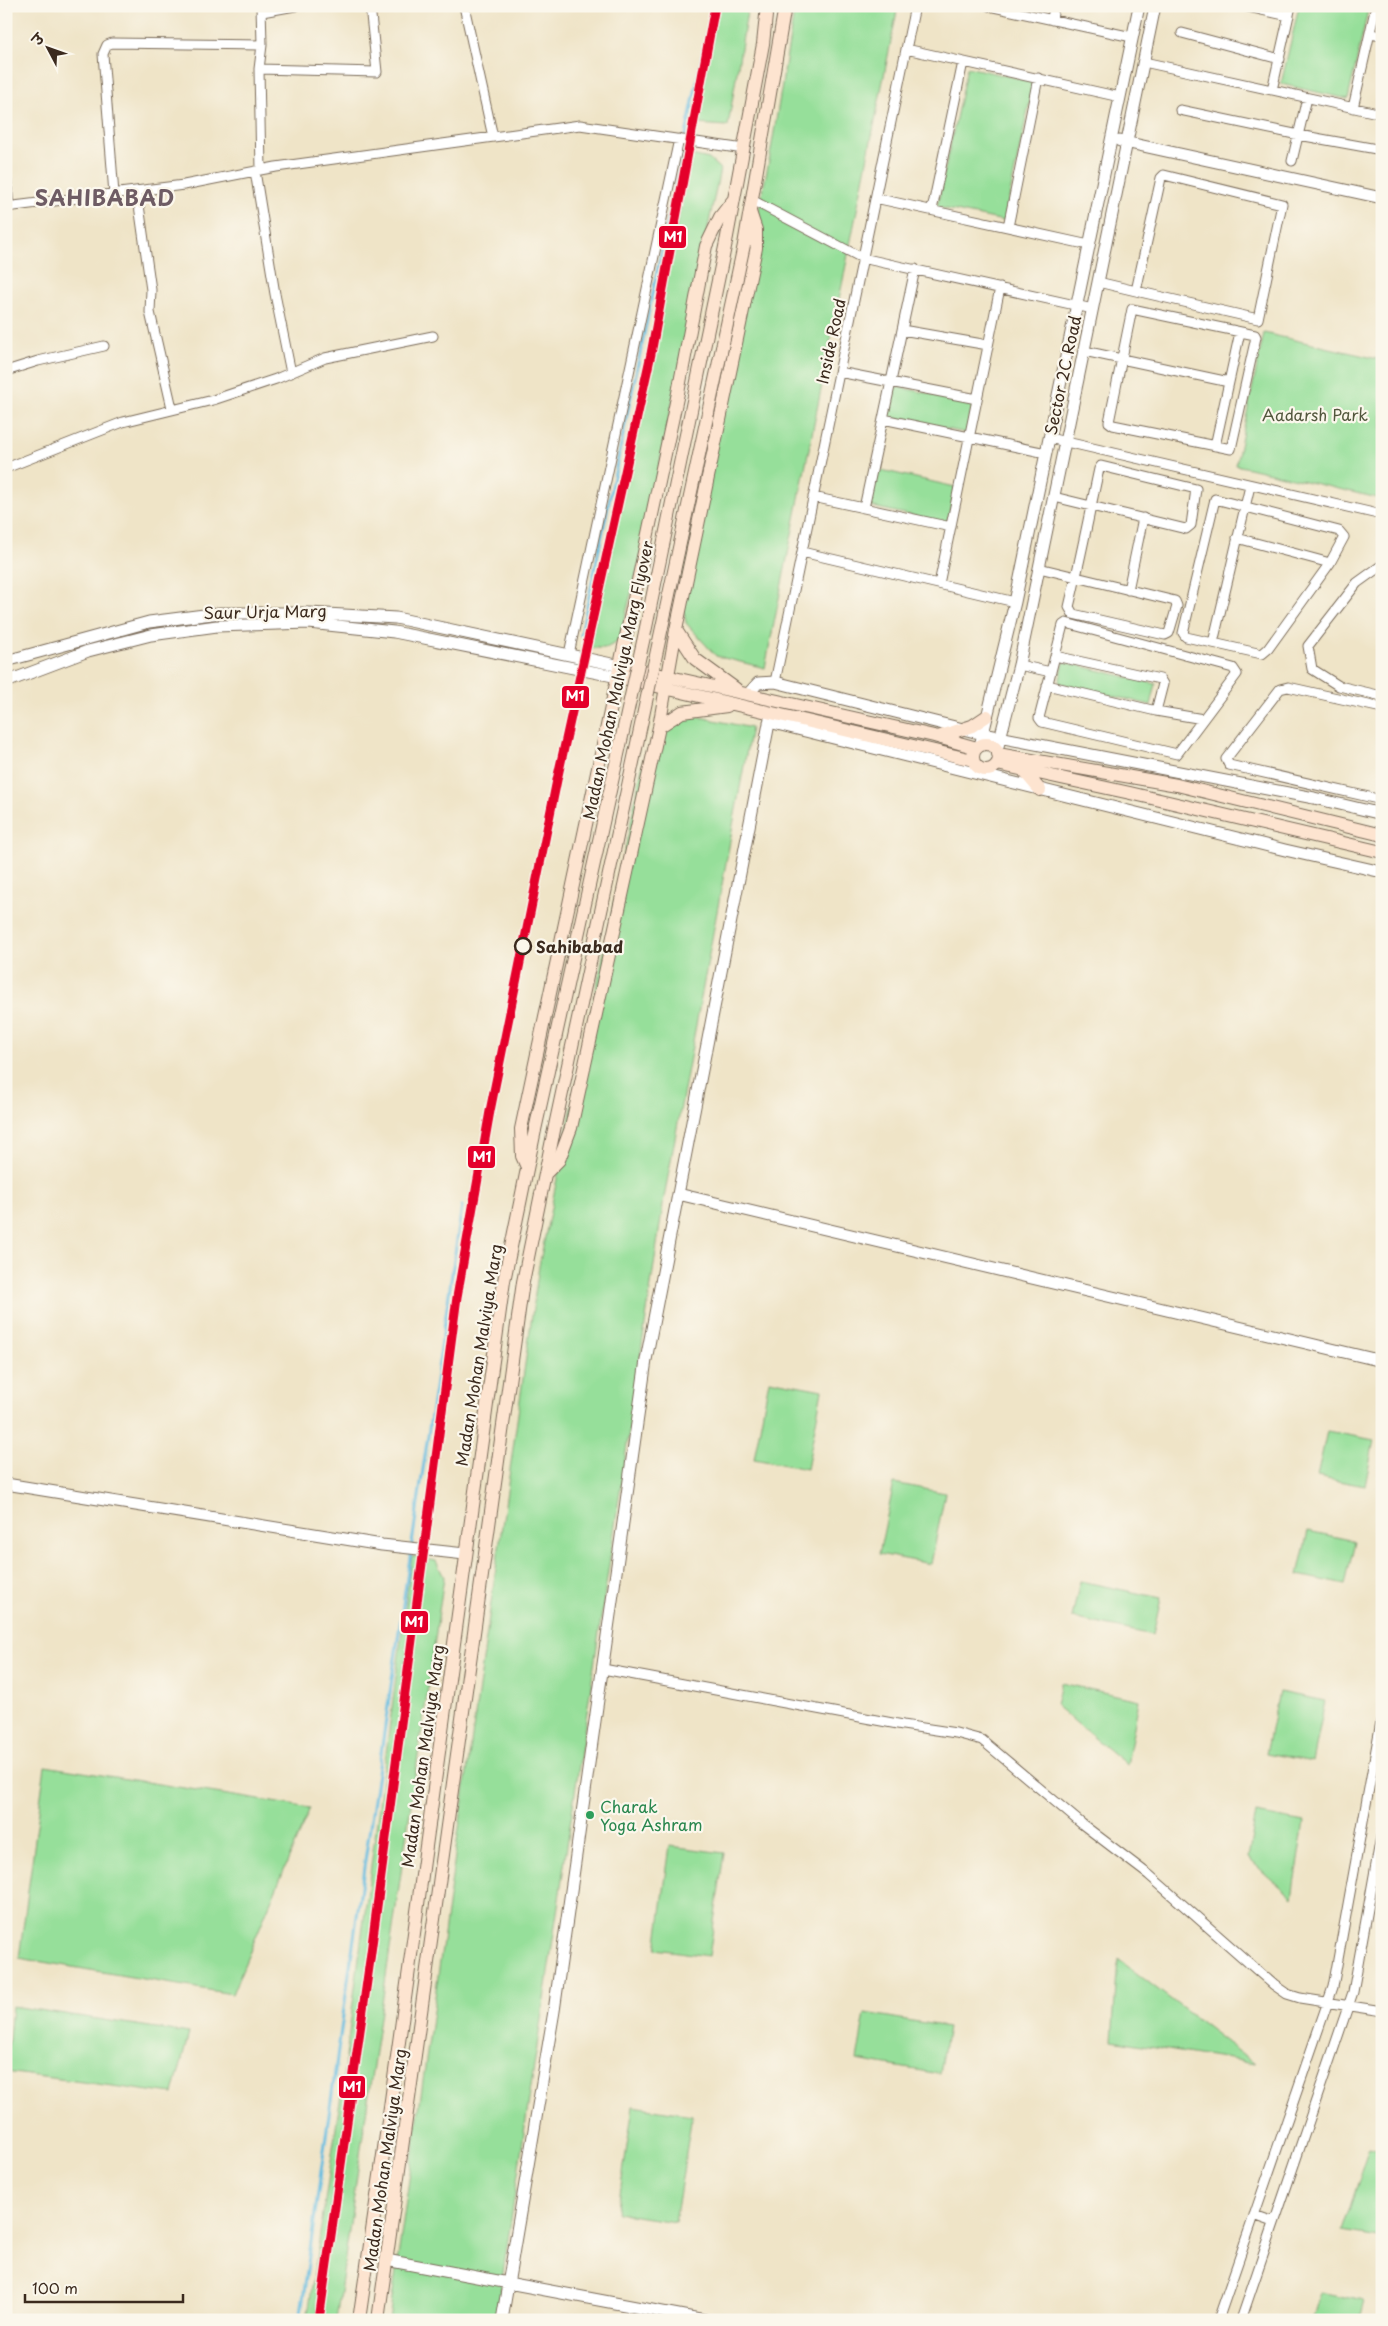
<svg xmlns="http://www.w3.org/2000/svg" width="1388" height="2326" viewBox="0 0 1388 2326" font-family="'Playpen Sans','Playpen Sans Deva',sans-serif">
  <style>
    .green { fill: #96df9a; stroke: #68845c }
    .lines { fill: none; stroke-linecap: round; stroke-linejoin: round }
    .stream { stroke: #63bce0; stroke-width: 3 }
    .minor-casing { stroke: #7a6b59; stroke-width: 11 }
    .tertiary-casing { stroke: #7a6b59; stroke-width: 13 }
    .secondary-casing { stroke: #7a6b59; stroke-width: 14 }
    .minor { stroke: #fff; stroke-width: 9 }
    .tertiary { stroke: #fff; stroke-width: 11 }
    .secondary { stroke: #fde4d0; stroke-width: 12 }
    .secondary-bridge-casing { stroke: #7a6b59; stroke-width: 14; stroke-linecap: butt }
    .secondary-bridge { stroke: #fde4d0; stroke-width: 12 }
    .metro-1-casing { stroke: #fbf7ec; stroke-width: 12 }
    .metro-1 { stroke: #e4002b; stroke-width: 9 }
    .stop-dot { fill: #fbf7ec; stroke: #3b2a1e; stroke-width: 2.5 }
    .leisure-dot { fill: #2e9e5b; stroke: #fbf7ec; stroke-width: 2 }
    .labels { text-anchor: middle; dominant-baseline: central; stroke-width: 4.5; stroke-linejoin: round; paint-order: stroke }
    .street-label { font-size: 16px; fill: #3b2a1e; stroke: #fbf7ec }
    .park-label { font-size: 16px; fill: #52573d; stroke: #fbf7ec }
    .stop-label { font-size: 16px; font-weight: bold; fill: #3b2a1e; stroke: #fbf7ec; text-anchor: start }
    .leisure-label { font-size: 16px; fill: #27864d; stroke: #fbf7ec; text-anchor: start }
    .district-label { font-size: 21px; font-weight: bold; letter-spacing: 1px; fill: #6e5c64; stroke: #fbf7ec }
    .line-badge { stroke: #fbf7ec; stroke-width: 2 }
    .badge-label { font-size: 14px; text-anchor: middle; font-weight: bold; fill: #fff }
  </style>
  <rect width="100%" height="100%" fill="#fbf7ec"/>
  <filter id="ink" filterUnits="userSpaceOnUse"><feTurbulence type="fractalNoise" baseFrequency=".02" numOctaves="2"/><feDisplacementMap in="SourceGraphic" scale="10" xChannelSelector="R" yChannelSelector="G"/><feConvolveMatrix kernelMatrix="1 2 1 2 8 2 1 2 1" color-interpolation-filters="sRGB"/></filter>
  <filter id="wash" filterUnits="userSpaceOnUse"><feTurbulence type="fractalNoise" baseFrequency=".0096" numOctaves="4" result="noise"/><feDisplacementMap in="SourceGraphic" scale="20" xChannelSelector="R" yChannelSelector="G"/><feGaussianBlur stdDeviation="1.12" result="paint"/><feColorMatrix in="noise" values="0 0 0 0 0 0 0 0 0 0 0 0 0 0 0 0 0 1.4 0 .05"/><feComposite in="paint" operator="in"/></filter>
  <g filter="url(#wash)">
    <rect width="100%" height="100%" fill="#efe4c7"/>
    <path class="green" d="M716,6h32l-20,120 -33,-2z
      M795,6h103l-133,662 -49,-12 -30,-33 -7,-32 91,-435z
      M1299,6h70l-21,93 -67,-15z
      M967,67l67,15 -30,139 -67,-14z
      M691,155l18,4 11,10 -79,386 -22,86 -13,7h-17z
      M1264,333l118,27v139l-146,-34z
      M894,386l79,17 -7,30 -79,-16z
      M877,469l78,18 -8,36 -79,-17z
      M1064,662l92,22 -5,21 -92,-22z
      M700,717l51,11 -87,470 -168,1122h-107l150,-1054 104,-504 18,-30 17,-13z
      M769,1380l53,10 -15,79 -53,-10z
      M1327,1431l47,9 -9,46 -48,-9z
      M894,1483l51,10 -14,71 -52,-10z
      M1308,1531l47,10 -10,44 -47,-10z
      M412,1556l24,5 8,16 -108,743h-29l33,-219z
      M1080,1581l81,17 -8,37 -81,-17z
      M1061,1683l78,17 -12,65 -71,-59z
      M1279,1692l46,9 -12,61 -47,-9z
      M45,1766l265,42 -78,186 -213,-36z
      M1256,1813l48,9 -12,76 -44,-40z
      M670,1846l54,7 -15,103 -53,-7z
      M1118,1959l136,104 -142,-23z
      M12,2006l177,27 -16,61 -167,-22z
      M865,2013l83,14 -8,47 -83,-14z
      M633,2106l59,9 -17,107 -58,-9z
      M1370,2147l12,3v71l-4,16 -36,-6z
      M1320,2292l44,9 -5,19h-47z"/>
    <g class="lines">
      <path class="stream" d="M581,635l132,-629
        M300,2320l62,-439 100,-675"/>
    </g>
  </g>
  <g filter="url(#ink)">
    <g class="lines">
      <g class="minor-casing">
        <path id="minor" d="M464,6l29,131
          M989,6l143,31
          M1243,6l46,10
          M262,12l33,-6
          M1052,20l2,-14
          M1182,33l98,26
          M1370,34l12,2
          M906,49l214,48
          M1144,62l238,52
          M259,69l118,3 -7,-66
          M1272,90l19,-84
          M1353,108l23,-102
          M1180,110l119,25 83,15
          M1292,161l15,-63
          M261,170l-2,-101 3,-24 -1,-39
          M255,171l20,123 16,79
          M6,174l3,32
          M1164,175l118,29 -24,115 -122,-28 25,-113z
          M137,191l14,99 -1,22 22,96
          M114,194l-11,-140 4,-9 5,-2 150,2
          M875,198l214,47
          M752,200l110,58 231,51
          M6,207l178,-22 92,-18 304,-42 164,24
          M932,210l31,-148
          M1008,227l30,-149
          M1098,282l38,9
          M1132,309l123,26 1,2 -25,112 -118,-24 -4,-3z
          M902,330l86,15
          M1084,351l145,31
          M6,371l32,-10 66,-15
          M839,372l138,27
          M883,419l163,34
          M1049,438l333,77
          M1215,446l25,-114
          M6,468l117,-46 90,-22 63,-21 49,-21 108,-22
          M813,497l138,30
          M1215,499l124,32 5,6 -14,26 -62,86 -6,5 -76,-17 -3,-4z
          M864,508l51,-239
          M1237,538l93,25
          M802,552l213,50
          M1382,565l-25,18 -49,63 4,23 27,17 43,10
          M1039,568c45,11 90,22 136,33l2,5 -8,27 -4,2 -92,-21 -4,-7c11,-46 20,-92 30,-138l2,-3 95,23 -5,36 -5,4 -95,-23 -37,-9
          M939,584l61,-296
          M1128,590l15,-72
          M1066,623l167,45 4,6 -60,80 -135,-32 -3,-4 24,-93z
          M1213,643l37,-157
          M569,654l110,-515
          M1019,665l32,7
          M775,682l140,-676
          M1047,685l109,26 7,-27 -3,-5 -105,-23
          M1382,708l-94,-21 -8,2 -54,70 3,6 153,35
          M1156,711l47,8
          M603,1669l300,56 53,8 26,7 100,84 67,51 125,110 13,9 13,4 82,13
          M1254,2215l20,7
          M1218,2320l115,-333 49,-271
          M1241,2320l112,-328 29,-161"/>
      </g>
      <g class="tertiary-casing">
        <path id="tertiary" d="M1120,141l262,57
          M6,661l143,-39 71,-9h89l87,5 225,48
          M6,682l82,-31 63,-16 66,-9 92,-3 85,9 224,45
          M748,694l10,-11 17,-1 208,52 331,64 68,16
          M769,722l516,128 97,22
          M980,746l35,-144 124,-596
          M997,750l22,-85 136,-659
          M678,1194l704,167
          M6,1484l376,61 83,9
          M386,2260l319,60
          M502,2320l52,-309 92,-651 125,-647"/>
      </g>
      <g class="secondary-casing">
        <path id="secondary" d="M726,242l37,-198 4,-38
          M744,245l41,-239
          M676,630l19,29 41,30
          M621,666l313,70 43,12
          M618,677l355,83
          M659,727l23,-15 45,-6
          M938,737l34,-11 15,-10
          M973 757a13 13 0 1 1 26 0a13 13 0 1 1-26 0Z
          M998,754l179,31 205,50
          M997,764l133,29 252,59
          M1023,770l17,20
          M527,1167l-5,-11 -1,-27 157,-736 28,-147 14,-29 14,-18
          M545,1174l14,-14 12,-32 88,-401 17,-97 80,-382v-18l-6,-18
          M359,2320l32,-220 113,-819 31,-151
          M378,2320l145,-1038 30,-147"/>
      </g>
      <use href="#minor" class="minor"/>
      <use href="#tertiary" class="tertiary"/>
      <use href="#secondary" class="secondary"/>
      <g class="secondary-bridge-casing">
        <path id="secondary-bridge" d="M535,1130l109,-493 82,-395
          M553,1135l191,-890"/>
      </g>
      <use href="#secondary-bridge" class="secondary-bridge"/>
      <g class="metro-1-casing">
        <path id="metro-1" d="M319,2320l51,-360 87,-663 33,-186 67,-331 94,-426 64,-348"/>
      </g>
      <use href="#metro-1" class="metro-1"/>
    </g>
  </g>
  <circle class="stop-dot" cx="523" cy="946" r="8"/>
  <circle class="leisure-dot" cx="590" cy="1815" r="5"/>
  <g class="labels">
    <g class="street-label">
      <text transform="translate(830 341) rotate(-78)">Inside Road</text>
      <text transform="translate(1062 375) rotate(-78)">Sector 2C Road</text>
      <text transform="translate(265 611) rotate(-1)">Saur Urja Marg</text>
      <text transform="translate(617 680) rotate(-78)">Madan Mohan Malviya Marg Flyover</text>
      <text transform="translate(478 1355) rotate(-81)">Madan Mohan Malviya Marg</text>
      <text transform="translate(422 1756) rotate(-82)">Madan Mohan Malviya Marg</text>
      <text transform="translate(384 2160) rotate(-82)">Madan Mohan Malviya Marg</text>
    </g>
    <g class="park-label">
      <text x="1315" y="414">Aadarsh Park</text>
    </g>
    <g class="stop-label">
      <text x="536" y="946">Sahibabad</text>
    </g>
    <g class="leisure-label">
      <text x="600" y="1806">Charak<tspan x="600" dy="18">Yoga Ashram</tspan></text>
    </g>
    <g class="district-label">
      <text x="105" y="197">SAHIBABAD</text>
    </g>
  </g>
  <g class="line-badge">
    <rect x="658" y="225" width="29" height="24" rx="5" fill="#e4002b"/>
    <rect x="561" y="685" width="29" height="24" rx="5" fill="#e4002b"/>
    <rect x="467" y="1145" width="29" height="24" rx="5" fill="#e4002b"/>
    <rect x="400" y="1610" width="29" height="24" rx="5" fill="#e4002b"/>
    <rect x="338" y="2075" width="28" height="24" rx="5" fill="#e4002b"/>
  </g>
  <g class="badge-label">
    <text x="673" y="242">M1</text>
    <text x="575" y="701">M1</text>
    <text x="482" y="1162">M1</text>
    <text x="414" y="1627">M1</text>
    <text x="352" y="2092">M1</text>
  </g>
  <rect width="1388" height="2326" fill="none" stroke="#fbf7ec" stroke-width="25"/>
  <g transform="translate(48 48) rotate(311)" stroke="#fbf7ec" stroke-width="4" paint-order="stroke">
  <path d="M0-4L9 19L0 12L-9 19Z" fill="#3b2a1e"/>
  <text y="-8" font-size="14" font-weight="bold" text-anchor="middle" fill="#3b2a1e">उ</text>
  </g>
  <path d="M25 2294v8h158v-8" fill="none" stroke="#3b2a1e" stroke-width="2.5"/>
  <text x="32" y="2294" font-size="15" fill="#3b2a1e" stroke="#fbf7ec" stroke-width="4" paint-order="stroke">100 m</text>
</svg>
